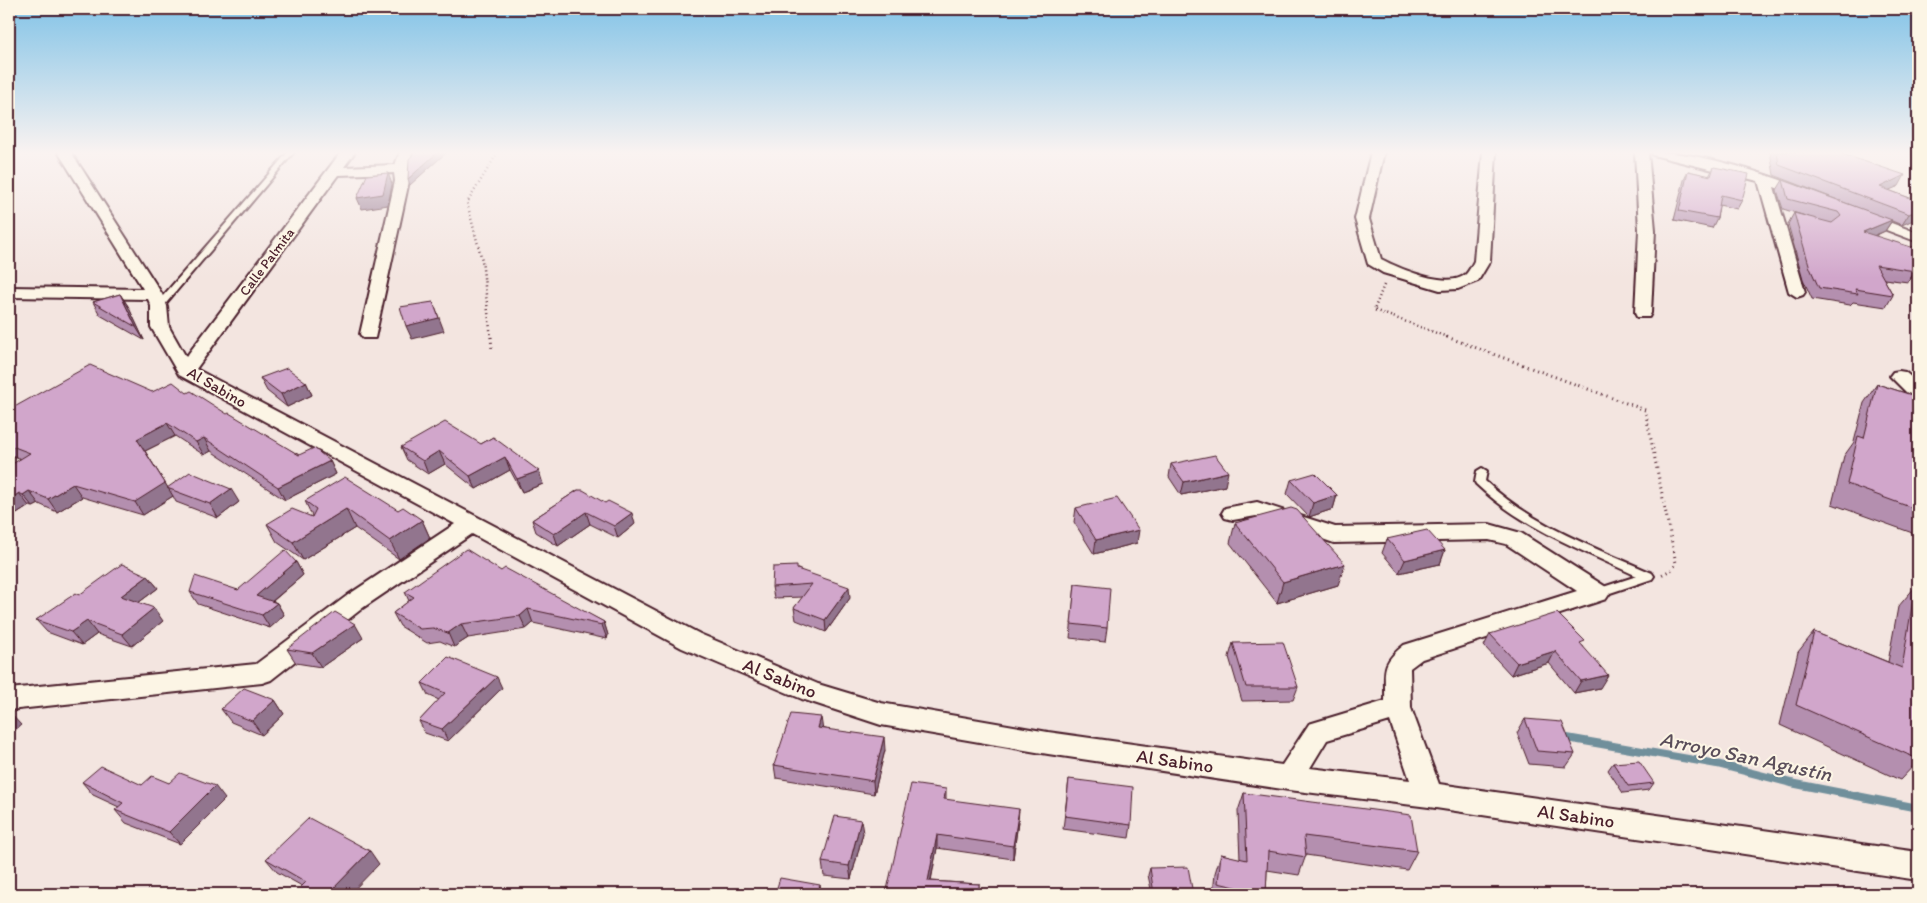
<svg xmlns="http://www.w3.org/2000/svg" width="1927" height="903" viewBox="0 0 1927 903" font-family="Itim,sans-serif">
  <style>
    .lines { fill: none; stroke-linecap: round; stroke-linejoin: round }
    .stream { stroke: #708f9b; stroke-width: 8 }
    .service-casing { stroke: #4a1f2b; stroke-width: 4 }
    .minor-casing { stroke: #4a1f2b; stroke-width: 4 }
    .path-far1 { stroke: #4a1f2b; stroke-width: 2.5; stroke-dasharray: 1 3; stroke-linecap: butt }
    .path { stroke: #4a1f2b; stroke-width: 3; stroke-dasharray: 1 4; stroke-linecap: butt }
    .service { fill: #fcf5e5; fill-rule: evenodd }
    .minor { fill: #fcf5e5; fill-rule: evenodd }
    .wall { fill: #b48faf; stroke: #4a1f2b }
    .shaded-wall { fill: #92748e; stroke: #4a1f2b }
    .building { fill: #d1a6cb; stroke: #4a1f2b }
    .labels { text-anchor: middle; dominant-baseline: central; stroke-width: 4; stroke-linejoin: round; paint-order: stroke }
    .far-street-label { font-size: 14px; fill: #4a1f2b; stroke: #fcf5e5 }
    .street-label { font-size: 16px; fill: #4a1f2b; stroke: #fcf5e5 }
    .near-street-label { font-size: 19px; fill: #4a1f2b; stroke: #fcf5e5 }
    .near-water-label { font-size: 21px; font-style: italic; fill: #5a4e5a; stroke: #fcf5e5 }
  </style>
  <rect width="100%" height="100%" fill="#f3e5e0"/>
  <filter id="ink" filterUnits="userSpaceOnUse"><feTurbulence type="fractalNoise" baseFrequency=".02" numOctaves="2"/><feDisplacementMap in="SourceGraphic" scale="10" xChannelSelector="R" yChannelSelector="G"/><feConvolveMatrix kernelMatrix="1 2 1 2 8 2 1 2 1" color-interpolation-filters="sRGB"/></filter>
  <g filter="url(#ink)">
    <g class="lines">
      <path class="stream" d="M1567,738l150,26 74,19 127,25"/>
      <g class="service-casing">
        <path id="service" d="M288,152h6l-132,156h-6v-4z
          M1482,468l5,3 -2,10c47,44 109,66 167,92l2,3 -2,3 -54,18 -4,-1 -2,-3 2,-3 43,-14c-57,-27 -115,-48 -161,-92l-1,-2 2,-11z"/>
      </g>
      <g class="minor-casing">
        <path id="minor" d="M58,152h13l91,142 5,12 2,21 17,30 155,-205h14l-11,15 51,-2 5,-13h12l-4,17 1,12 -34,157h-12l-3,-4 35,-153 -1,-8 -56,2 -142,194 504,265 118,50 63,19 167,29 234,33 27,-41 76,-23c1,-30 -6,-36 19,-56l173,-54 -71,-47 -17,-4 -155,3 -78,-27 -23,4 -8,-2 -3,-5 3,-5 32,-6 78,25 154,-3 32,9 85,54 4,6 -4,6 -184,60 -12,9 1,40 28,76 479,68v28l-489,-73 -140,-17 -241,-36 -167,-29 -79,-26 -120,-51 -210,-114 -108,73 -93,73 -9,3 -253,27v-21l247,-25 92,-69 107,-71 -276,-149 -28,-48v-21l-3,-7 -139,-2v-10l134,2zM1390,721l20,59 -100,-12 17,-28z
          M1371,152h13l-15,67 12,40c17,9 68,31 85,15 3,-3 6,-9 8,-13l9,-109h13l-6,109 -12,20 -20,8 -18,1 -57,-17 -15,-9 -13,-45z
          M1635,152h13l7,78 -4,83 -2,4h-12l-2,-4 4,-83z
          M1652,152c49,0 112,21 158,39l2,3 -7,4 -31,-11 31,105 -2,3 -6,2 -8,-5 -31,-111 -105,-26z
          M1862,212l56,21v9l-61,-23 -2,-3z
          M1899,371l6,1 13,11v16l-7,-2 -21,-21 3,-4z"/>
      </g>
      <path class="path-far1" d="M1384,285l-10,25 76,28
        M491,338l-9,-78 -15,-57 31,-51"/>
      <path class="path" d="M491,337l1,13
        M1447,337l198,73 31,153 -3,6 -12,6"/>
      <use href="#service" class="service"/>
      <use href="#minor" class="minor"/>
    </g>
    <path class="wall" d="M1770,152h66l63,34 -11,4 30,11 -16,24 -10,-4 -7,10 -10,5 43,35 -10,11 -24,-3 9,16 -7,12 -33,-5 -3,3 -38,-6 -9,-20 -15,-55 6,-11 15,4 -26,-8 -6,-19 6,-10 83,31 -92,-36z
      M1714,167l28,33 -5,9 -18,-4 -2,13 -5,10 -38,-8 10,-40 4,-9 21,5z
      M120,294l8,12 16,34 -44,-25 -7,-13z
      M260,378l46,4 6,13 -25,12 -20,-16z
      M1877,384l41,13v138l-86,-31 12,-48 10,-14 10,-39z
      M152,392l35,1 112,62 31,6 6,13 -51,26 -74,-49 -7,4 -29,-19 -30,15 23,37 71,14 -21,16 -42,-16 -3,-6 -30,19 -61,-18 -25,15 -18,-8 -6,3 -4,-1 -20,13 12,-60 -12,-5v-44z
      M493,437l50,47 -21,8 -12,-22 -34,19 -31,-25 -17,10 -21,-14 -6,-13 80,-3z
      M1171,464l54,22 -44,9 -12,-18z
      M1291,480l46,15 -4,14 -24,8 -22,-23z
      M578,490l57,34 -17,14 -28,-14 -32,22 -22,-14 -4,-12z
      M305,501l93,9 24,10 8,18 -31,21 -44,-31 -52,32 -26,-18 -10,-18 45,-7v-1z
      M1076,508l61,35 -43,11 -20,-32z
      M1235,523l103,62 -61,18 -47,-60z
      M1387,539l58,11 -5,14 -41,9 -17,-20z
      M296,562l7,13 -30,26 4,2 7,12 -14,13 -72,-24 -8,-12 48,-2z
      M798,569l52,29 -24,34 -30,-12 -2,-12 9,-11 -29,1 -2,-11z
      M501,571l103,51 4,13 -1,4 -74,-16 -7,6 -58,9 -14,9 -14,-6 -13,2 -27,-17 -7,-13 16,-12 -4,-9z
      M148,576l10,12 -20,15 25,18 -31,25 -35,-12 -15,11 -35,-13 -11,-12 43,-25z
      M1075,584l32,44 -2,14 -35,-4z
      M1915,587l3,1v173l-18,19 -120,-55 18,-73 16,-20 74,30 10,-55z
      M1490,634l93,12 17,42 -26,5 -25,-30 -38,12 -27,-29z
      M363,638l-42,29 -25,-4 -9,-14z
      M1233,643l65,44 -5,13 -51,1 -13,-44z
      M422,683l80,5 -54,53 -23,-8 -6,-12 20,-21 -11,-5z
      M275,700l9,14 -22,21 -31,-13 -10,-13z
      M1525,719l50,35 -9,13 -37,-3 -12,-31z
      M823,728l62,22 -11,44 -98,-16 -2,-13z
      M1613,763l41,20 -5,7 -26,3 -15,-23z
      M1069,779l62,46 -2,13 -66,-9z
      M82,782l60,3 27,-2 56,16 -45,45 -54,-21 -11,-13 4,-3 -26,-12z
      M946,789v10l72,23 -5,37 -76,-11 -6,33 48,3v10h-93z
      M1244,793l173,58 -10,19 -101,-15 -7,20 -32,-5 -1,24h-53l2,-21 6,-19 19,5 -2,-48z
      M863,833l-12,46 -27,-3 -2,-14z
      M266,859l113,5 -77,22 -25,-14z
      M1150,868l43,26h-41l-4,-19z"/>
    <path class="shaded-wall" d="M438,152h9l-37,33 -2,-6z
      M388,173l4,11 -4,21 -26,4 -5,-11z
      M1905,175l-6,11 -26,11 7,-10z
      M1918,210v8l-16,7 7,-11z
      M1892,220l-7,11 -29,12 7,-11z
      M1918,268v3l-10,11 7,-11z
      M120,294l8,12 16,34 -8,-13z
      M433,302l11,29 -32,8 -6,-13z
      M306,382l6,13 -25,12 -6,-13z
      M167,423l8,13 -30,15 28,45 -30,19 -8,-13 2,-63z
      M204,438l7,13 -7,4 -8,-13z
      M439,451l6,13 -17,10 -5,-13z
      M505,457l5,13 -34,19 -6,-13z
      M330,461l6,13 -51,26 -7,-13z
      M539,471l4,13 -21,8 -5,-13z
      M1228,472l-3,14 -44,9 3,-13z
      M73,484l9,13 -25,15 -9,-13z
      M231,489l8,13 -21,16 -8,-14z
      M29,491l10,13 -6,3 -10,-12z
      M19,493l10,13 -20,13v-19z
      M1337,495l-4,14 -24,8 4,-14z
      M346,509l9,19 -52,32 -10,-18z
      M586,512l4,12 -32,22 -4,-12z
      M632,513l3,11 -17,14 -4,-12z
      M422,520l8,18 -31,21 -9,-18z
      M1139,530l-2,13 -43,11 2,-14z
      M1445,550l-5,14 -41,9 6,-13z
      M296,562l7,13 -39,33 -8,-12z
      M1345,564l-7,21 -61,18 6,-21z
      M148,576l10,12 -28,21 -9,-13z
      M849,587l1,11 -24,34 -1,-12z
      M277,603l7,12 -14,13 -8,-13z
      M154,608l9,13 -31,25 -10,-12z
      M528,609l5,14 -7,6 -6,-13z
      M87,621l10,13 -15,11 -11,-13z
      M604,622l4,13 -1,4 -5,-14z
      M355,624l8,14 -42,29 -9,-14z
      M461,624l7,14 -14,9 -6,-14z
      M1555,651l-6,12 -38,12 6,-12z
      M1608,675l-8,13 -26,5 7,-12z
      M497,677l5,11 -54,53 -6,-12z
      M275,700l9,14 -22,21 -10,-14z
      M9,712l12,13 -12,10z
      M821,717l2,14 -5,-3z
      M884,737l1,13 -11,44 -1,-13z
      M215,786l10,13 -45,45 -11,-12z
      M1019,809l-1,13 -5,37v-13z
      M861,820l2,13 -12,46 -2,-13z
      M937,835v13l-9,46v-13z
      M370,851l9,13 -29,30h-22z
      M820,885l2,9h-5z"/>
    <path class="building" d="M415,152h23l-30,27 1,-20z
      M1777,152h59l69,23 -25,12 38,14v9l-9,4 -130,-49z
      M1714,167l35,7 -7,26 -21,-5 -4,23 -38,-7 9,-40 23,5z
      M388,173l-5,21 -26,4 10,-23z
      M1783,180l109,40 -29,12 48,15 7,-2v23l-3,3 -39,-6 17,30 -38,-6 3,5 -39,-6 -9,-20 -16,-55 38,10 9,-7 -3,-4 -50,-13z
      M120,294l16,33 -43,-25z
      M433,302l6,16 -33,8 -6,-19z
      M90,365l62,27 21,-10 14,11 4,-2 36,23 2,-1 70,42 15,-7 16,13 -52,26 -74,-49 -8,4 -29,-19 -30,16 28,44 -30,19 -62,-18 -25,15 -19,-8 -6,4 -4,-2 -10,7v-34l21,-13 -21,-8v-35z
      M287,368l19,14 -25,12 -21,-16z
      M1877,384l41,13v113l-71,-26 11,-48 6,2z
      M445,422l36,22 12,-7 46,34 -22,8 -12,-22 -35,19 -31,-25 -16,10 -22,-14z
      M1215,455l13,17 -44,10 -13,-18z
      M190,472l41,17 -21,15 -43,-16z
      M1315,473l22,22 -24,8 -22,-23z
      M345,477l53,33 5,-3 19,13 -32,21 -44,-32 -53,33 -26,-18 25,-15 20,8 4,-8 -11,-8z
      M578,490h5l22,13 3,-2 24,12 -18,13 -28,-14 -32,22 -22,-14z
      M1117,498l22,32 -43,10 -20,-32z
      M1291,508l6,2 48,54 -62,18 -48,-59z
      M1427,530l18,20 -40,10 -18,-21z
      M466,549l35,22 4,-3 99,54 -2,3 -74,-16 -8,7 -59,8 -13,9 -15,-5 -13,1 -27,-16 21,-16 -9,-5z
      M285,550l11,12 -40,34 21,7 -15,12 -72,-23 5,-16 43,14z
      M122,564l26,12 -27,20 33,12 -32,26 -35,-13 -16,11 -35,-12 40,-27 3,2z
      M797,566v3l52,18 -24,33 -31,-12 18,-24 -40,3 1,-20z
      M1075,584l35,4 -3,40 -36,-4z
      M1915,587l3,1v171l-122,-54 18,-73 88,36z
      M335,612l20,12 -43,29 -25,-4z
      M1557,613l28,28 -5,2 28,32 -27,6 -26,-30 -38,12 -27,-29z
      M1283,642l15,45h-52l-13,-44z
      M448,657l49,20 -55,52 -23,-8 26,-28 -23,-10z
      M244,688l31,12 -23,21 -31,-12z
      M791,714l30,3 -3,11 66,9 -11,44 -99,-16z
      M1525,719l37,3 13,32 -38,-3z
      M1639,761l15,22 -26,3 -15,-23z
      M101,766l41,19 10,-9 17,7 11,-10 35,13 -46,46 -54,-22 8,-7 -41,-21z
      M1069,779l64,8 -2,38 -66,-9z
      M911,784l35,5 -2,10 75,10 -6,37 -76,-11 -9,46 51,3v10h-93z
      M1244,793l167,22 6,36 -113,-15 2,21 -38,-6 -2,43 -48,-11 3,-29 26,6z
      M835,816l26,4 -12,46 -27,-4z
      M309,818l61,33 -42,43h-34l12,-12 -40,-23z
      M1188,867l5,27h-39l-4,-26z
      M780,878l40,7 -3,9h-42z
      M1720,892l31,2h-30z"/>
  </g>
  <linearGradient id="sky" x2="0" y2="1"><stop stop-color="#82c3e7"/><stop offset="0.55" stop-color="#faf3f1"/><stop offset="1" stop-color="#faf3f1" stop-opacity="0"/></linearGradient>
  <rect width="1927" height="278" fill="url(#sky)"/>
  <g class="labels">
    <g class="far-street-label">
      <text transform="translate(267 262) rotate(-53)">Calle Palmita</text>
    </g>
    <g class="street-label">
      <text transform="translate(217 387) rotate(30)">Al Sabino</text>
    </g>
    <g class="near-street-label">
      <text transform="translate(780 678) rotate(22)">Al Sabino</text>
      <text transform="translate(1175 761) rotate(8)">Al Sabino</text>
      <text transform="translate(1576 816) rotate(8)">Al Sabino</text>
    </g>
    <g class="near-water-label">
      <text transform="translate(1746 756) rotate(12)">Arroyo San Agustín</text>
    </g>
  </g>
  <rect width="1927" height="903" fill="none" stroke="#fcf5e5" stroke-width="30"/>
  <rect x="15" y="15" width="1897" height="873" fill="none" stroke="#4a1f2b" stroke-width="2" filter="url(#ink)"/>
</svg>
